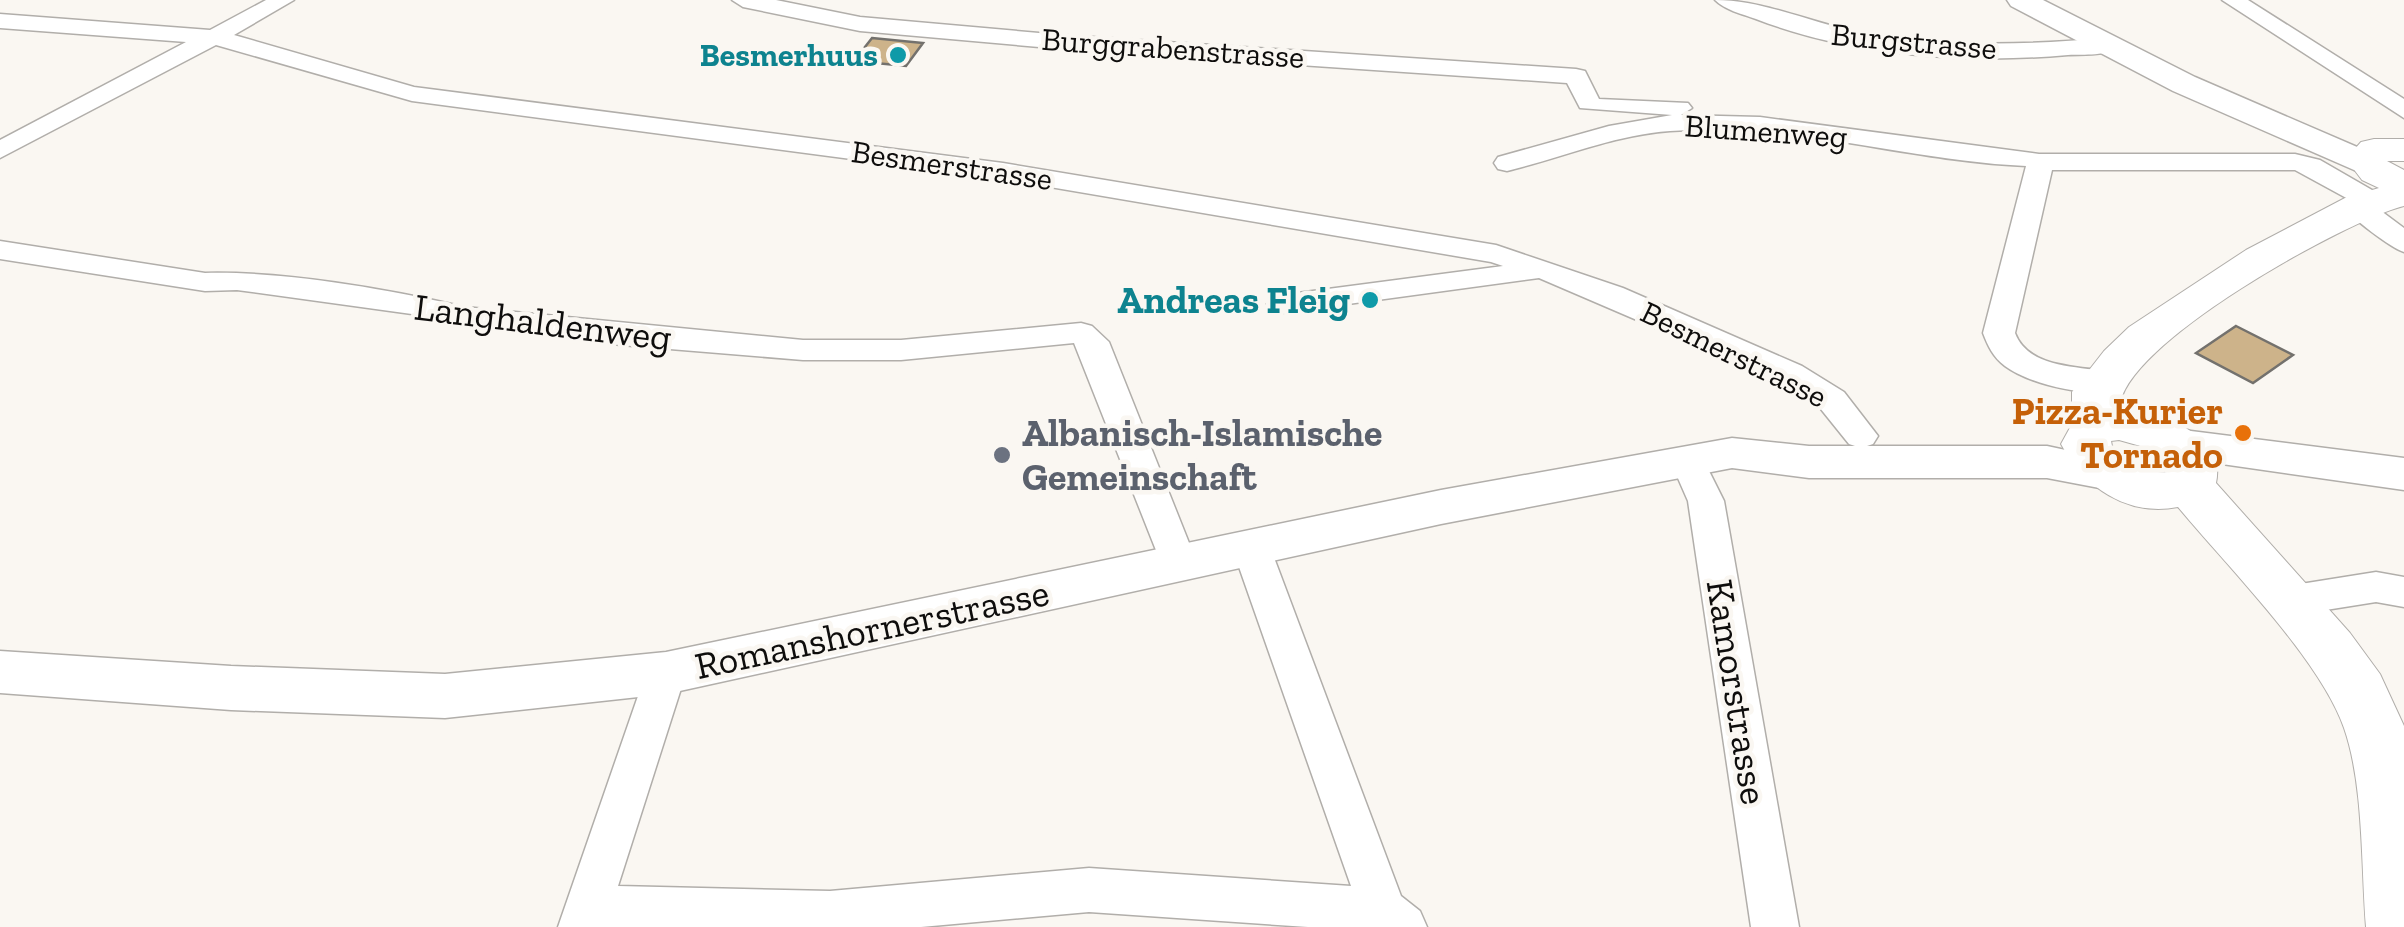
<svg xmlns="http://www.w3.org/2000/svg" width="2404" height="927" viewBox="0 0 2404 927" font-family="'Zilla Slab',serif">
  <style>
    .building { fill: #cdb38a; stroke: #73716d; stroke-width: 2.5 }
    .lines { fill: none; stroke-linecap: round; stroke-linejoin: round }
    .minor-casing { stroke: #b1aeaa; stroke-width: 3 }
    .tertiary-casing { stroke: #b1aeaa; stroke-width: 3 }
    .secondary-casing { stroke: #b1aeaa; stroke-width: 2 }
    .minor { fill: #fff; fill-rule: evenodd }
    .tertiary { fill: #fff; fill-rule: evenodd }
    .secondary { fill: #fff; fill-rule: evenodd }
    .culture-dot { fill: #0f9aa8; stroke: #faf7f2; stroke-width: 4 }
    .food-dot { fill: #e8710a; stroke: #faf7f2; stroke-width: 4 }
    .worship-dot { fill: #6b7280; stroke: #faf7f2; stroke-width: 4 }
    .labels { text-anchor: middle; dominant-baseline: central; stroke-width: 9; stroke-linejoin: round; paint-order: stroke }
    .far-street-label { font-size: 32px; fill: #0e0d0c; stroke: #faf7f2 }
    .far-culture-label { font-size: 32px; font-weight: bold; fill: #0d838f; stroke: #faf7f2; text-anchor: end }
    .culture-label { font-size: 38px; font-weight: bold; fill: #0d838f; stroke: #faf7f2; text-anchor: end }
    .street-label { font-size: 38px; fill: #0e0d0c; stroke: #faf7f2 }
    .food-label { font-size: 38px; font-weight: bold; fill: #c56008; stroke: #faf7f2; text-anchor: end }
    .worship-label { font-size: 38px; font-weight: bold; fill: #5b616d; stroke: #faf7f2; text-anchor: start }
  </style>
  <rect width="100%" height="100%" fill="#faf7f2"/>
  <path class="building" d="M872,38l51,5 -17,23 -52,-5z
    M2236,326l57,29 -40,28 -57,-30z"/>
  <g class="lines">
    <g class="minor-casing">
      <path id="minor" d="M266,0h28l-60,35 180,52 589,76 493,82 127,43 179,78 42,26 34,44 -5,8 -12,4 -12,-4 -29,-36 -41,-27 -240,-103 -257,35 -11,-2 -4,-7 4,-7 11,-2 221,-29 -12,-4 -488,-83 -591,-78 -196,-56 -216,113v-18l186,-98 -186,-14v-14l210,16z
        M732,0h44l84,17 202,18 514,34 9,2 14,28 89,4 4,5 -11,7 79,2 279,37h256l25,6 52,30 4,6 -7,6 35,26v24c-12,-3 -53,-35 -61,-45l7,-7 -55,-30h-243l-37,163c15,39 72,32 106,41l4,8 -4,8c-31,8 -90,-5 -116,-24 -12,-9 -17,-20 -22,-33l43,-167c-119,-5 -237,-45 -356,-35 -56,4 -109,27 -163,40l-9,-2 -4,-6 4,-6 111,-31 63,-11 -92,-7 -13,-25 -505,-34 -202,-18 -117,-24z
        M1715,0c50,0 98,24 148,33 81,14 163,12 244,5l12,7c-11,12 -35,9 -51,10 -102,9 -216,1 -312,-36 -14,-5 -31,-9 -41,-19z
        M2222,0h26l156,99v19z
        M0,241l205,32c79,-2 182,16 260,34l338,33h98l180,-17 11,3 17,16 88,221 -6,10 -13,4 -13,-4 -91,-230 -173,17h-98l-182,-15 -156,-18 -46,-12 -182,-25 -32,1 -205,-32z
        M1687,448l12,3 25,50 75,426h-48l-63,-426 -18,-41 5,-9z
        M1251,533l13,4 6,10 131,349 19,15 7,16h-119l-219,-15 -168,15h-363l88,-254 6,-12 14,-4 14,4 6,12 -68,213 212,5 259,-23 262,18 -119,-339 6,-10z
        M2376,572l28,5v30l-28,-5 -88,14 -14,-4 -5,-11 5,-11 14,-4z"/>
    </g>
    <g class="tertiary-casing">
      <path id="tertiary" d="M2007,0h36l152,77 183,79 5,7 -5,7 -12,3 -12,-3 -181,-79 -162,-85z
        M2175,429l229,29v32l-245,-35 -6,-11 6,-11z
        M1732,438l77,8h238l79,17 7,11 -7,11 -16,5 -63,-12h-238l-77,-10 -291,56 -775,170 -221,24 -214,-8 -231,-17v-42l231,15 214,8 221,-22 775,-162z"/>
    </g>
    <g class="secondary-casing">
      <path id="secondary" d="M2374,139h30v22h-17l17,9v36c-57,14 -285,140 -284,202 39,6 107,24 96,75l134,150 30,41 24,52v201h-38c-5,-61 -2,-142 -22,-199 -24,-69 -118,-163 -166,-221 -51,10 -94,-20 -117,-63l11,-20v-32l32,-41 25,-24 117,-77 99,-52 34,-10 -17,-8 -16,-21 15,-17zM2119,440l25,7 24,19 -1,6c-23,2 -39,-9 -55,-26l-1,-5z"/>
    </g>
    <use href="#minor" class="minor"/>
    <use href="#tertiary" class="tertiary"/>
    <use href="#secondary" class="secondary"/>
  </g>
  <g class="culture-dot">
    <circle cx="898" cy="55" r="10"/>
    <circle cx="1370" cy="300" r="10"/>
  </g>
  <circle class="food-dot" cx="2243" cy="433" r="10"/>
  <circle class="worship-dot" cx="1002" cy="455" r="10"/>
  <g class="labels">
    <g class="far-street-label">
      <text transform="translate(1914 41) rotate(5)">Burgstrasse</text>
      <text transform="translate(1173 48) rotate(4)">Burggrabenstrasse</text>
      <text transform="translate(1766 131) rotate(4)">Blumenweg</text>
      <text transform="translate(952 165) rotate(8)">Besmerstrasse</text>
      <text transform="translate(1734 354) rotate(26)">Besmerstrasse</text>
    </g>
    <g class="far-culture-label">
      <text x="878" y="55">Besmerhuus</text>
    </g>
    <g class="culture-label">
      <text x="1350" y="300">Andreas Fleig</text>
    </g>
    <g class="street-label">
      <text transform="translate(543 322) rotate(7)">Langhaldenweg</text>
      <text transform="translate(872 629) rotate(-12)">Romanshornerstrasse</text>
      <text transform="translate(1737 692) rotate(81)">Kamorstrasse</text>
    </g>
    <g class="food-label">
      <text x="2223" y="411">Pizza-Kurier<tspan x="2223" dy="44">Tornado</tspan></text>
    </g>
    <g class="worship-label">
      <text x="1022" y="433">Albanisch-Islamische<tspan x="1022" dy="44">Gemeinschaft</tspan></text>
    </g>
  </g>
</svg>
